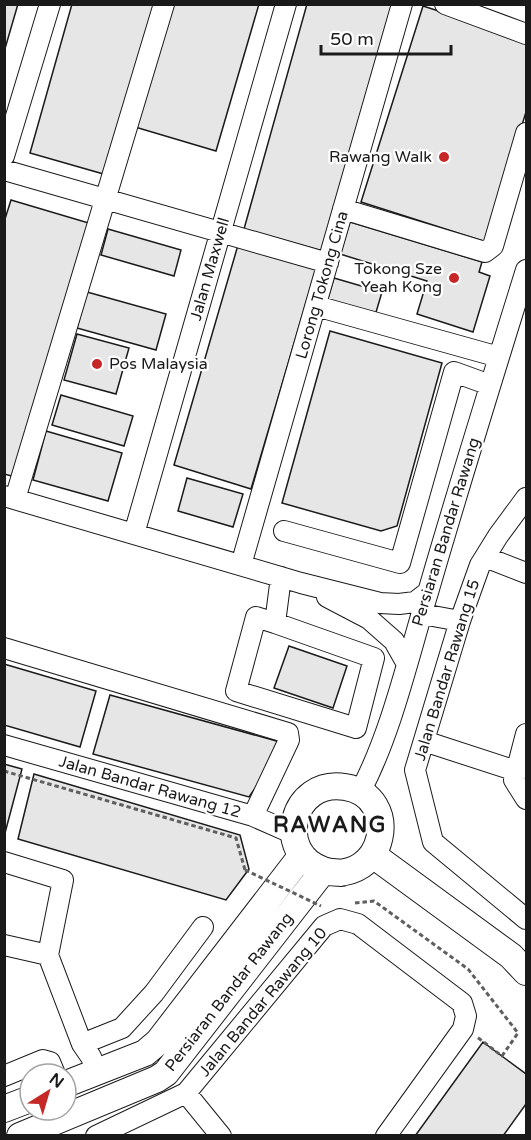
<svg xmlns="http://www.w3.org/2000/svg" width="531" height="1140" viewBox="0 0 531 1140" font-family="'Varela Round',sans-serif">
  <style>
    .building { fill: #e6e6e6; stroke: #1a1a1a; stroke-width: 1.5 }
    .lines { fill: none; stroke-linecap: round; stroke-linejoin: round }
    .minor-casing { stroke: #1a1a1a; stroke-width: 22 }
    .major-casing { stroke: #1a1a1a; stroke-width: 28 }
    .path { stroke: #5f5f5f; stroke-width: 3; stroke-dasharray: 4.5 3; stroke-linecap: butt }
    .minor { stroke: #fff; stroke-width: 20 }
    .major { stroke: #fff; stroke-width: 26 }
    .path-bridge { stroke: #5f5f5f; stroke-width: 3; stroke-dasharray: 4.5 3; stroke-linecap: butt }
    .poi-dot { fill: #c62828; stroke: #fff; stroke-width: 2 }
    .labels { text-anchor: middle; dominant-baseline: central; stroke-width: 4.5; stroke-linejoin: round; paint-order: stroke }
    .poi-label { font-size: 16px; fill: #1a1a1a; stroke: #fff; text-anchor: end }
    .street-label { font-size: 16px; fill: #1a1a1a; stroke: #fff }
    .district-label { font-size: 22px; font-weight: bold; letter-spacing: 1.5px; fill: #1a1a1a; stroke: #fff }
  </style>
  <rect width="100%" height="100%" fill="#fff"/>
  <path class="building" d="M4,4h14l-14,48z
    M72,4h83l-48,171 -77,-22z
    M171,4h88l-43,147 -81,-24z
    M307,4h88l-69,248 -82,-23z
    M423,6l103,33v73l-40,130 -125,-40z
    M11,200l81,24 -73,254 -15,-4v-252z
    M350,222l132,40 -3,10 11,4 -17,56 -56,-18 10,-33 -87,-27z
    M108,229l73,21 -7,26 -73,-21z
    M238,245l78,24 -65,220 -77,-24z
    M334,278l48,14 -8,27 -48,-14z
    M87,292l79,22 -10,36 -79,-22z
    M330,331l112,32 -45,163 -16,5 -99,-28z
    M77,334l52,14 -13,46 -52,-14z
    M61,395l72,21 -9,30 -72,-21z
    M46,431l76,22 -14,48 -75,-21z
    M187,478l56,16 -10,33 -55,-16z
    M289,646l58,20 -14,42 -59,-20z
    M4,664l92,27 -16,56 -76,-22z
    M110,695l170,47 -5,17 -26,38 -156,-43z
    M4,764l18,5 -17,64h-1z
    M34,774l206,61 9,34 -23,31 -208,-61z
    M483,1042l43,32v30l-23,32h-88z"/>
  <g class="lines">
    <g class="minor-casing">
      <path id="minor" d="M445,4l81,30
        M4,156l46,-152
        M4,170l324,93
        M343,209l142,43 8,-6 33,-113
        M316,306l183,51
        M4,496l297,87 79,20 19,1 16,-2 13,-10
        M526,498l-28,38 -18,29 -20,56 -45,149 18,72 93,77
        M15,499l149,-495
        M284,531l116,32 54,-191 36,13
        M134,534l152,-530
        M485,557l41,16
        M241,565l161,-561
        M327,597l42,22 25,22 13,23
        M422,614l38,7
        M275,623l99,35 -18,70 -120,-37 20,-74 19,6 6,-46
        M4,648l284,85 1,7 -36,76
        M526,734l-12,46 12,19
        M424,741l92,30
        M4,745l249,71 41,18
        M360,792c32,-60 49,-138 69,-203 31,-107 64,-213 97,-319
        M4,862l59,18 -15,75
        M4,945l44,10 34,89 9,13 6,15
        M82,1044l40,-16 32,-35 49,-66
        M4,1076l39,-16 7,2 5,12
        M186,1093l35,43
        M96,1136l90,-43 138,-167 16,-7 18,5 104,79 4,13 -3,13 -77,107"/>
    </g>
    <g class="major-casing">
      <path id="major" d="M373,855l138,101 15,16
        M66,1084l79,-31 13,-11 144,-187
        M4,1109l26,-10
        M20,1136l137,-57 9,-6 157,-202c63,15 80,-75 22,-84 -53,-9 -72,66 -22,83 5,2 12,2 18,3"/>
    </g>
    <path class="path" d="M4,771l232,67 9,32
      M355,903l19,-2 94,68 50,64 -16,23 -25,-19"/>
    <use href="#minor" class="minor"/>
    <use href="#major" class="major"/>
    <path class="path-bridge" d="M245,870l76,36"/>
  </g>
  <g class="poi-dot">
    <circle cx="444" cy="157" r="6"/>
    <circle cx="454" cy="278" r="6"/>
    <circle cx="97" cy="364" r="6"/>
  </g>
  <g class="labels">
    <g class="poi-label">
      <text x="432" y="157">Rawang Walk</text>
      <text x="442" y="269">Tokong Sze<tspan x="442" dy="18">Yeah Kong</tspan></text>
      <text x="109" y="364" text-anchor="start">Pos Malaysia</text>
    </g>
    <g class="street-label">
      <text transform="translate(210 269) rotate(-74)">Jalan Maxwell</text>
      <text transform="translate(322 285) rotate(-74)">Lorong Tokong Cina</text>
      <text transform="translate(446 532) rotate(-73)">Persiaran Bandar Rawang</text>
      <text transform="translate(447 670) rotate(-73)">Jalan Bandar Rawang 15</text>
      <text transform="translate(150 787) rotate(16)">Jalan Bandar Rawang 12</text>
      <text transform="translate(229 992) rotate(-52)">Persiaran Bandar Rawang</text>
      <text transform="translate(263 1002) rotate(-50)">Jalan Bandar Rawang 10</text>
    </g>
    <g class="district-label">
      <text x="330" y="825">RAWANG</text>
    </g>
  </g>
  <rect width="531" height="1140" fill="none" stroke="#1a1a1a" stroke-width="12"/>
  <g transform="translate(48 1092) rotate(37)"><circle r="28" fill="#ffffff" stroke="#a3a3a3" stroke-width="1.5"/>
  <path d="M0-4.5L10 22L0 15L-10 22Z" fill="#c62828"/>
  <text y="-9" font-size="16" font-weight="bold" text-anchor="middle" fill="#1a1a1a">N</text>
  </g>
  <path d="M321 45v9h130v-9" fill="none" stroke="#1a1a1a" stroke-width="3"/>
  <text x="330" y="45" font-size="18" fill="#1a1a1a" stroke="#ffffff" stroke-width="4.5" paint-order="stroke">50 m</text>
</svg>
